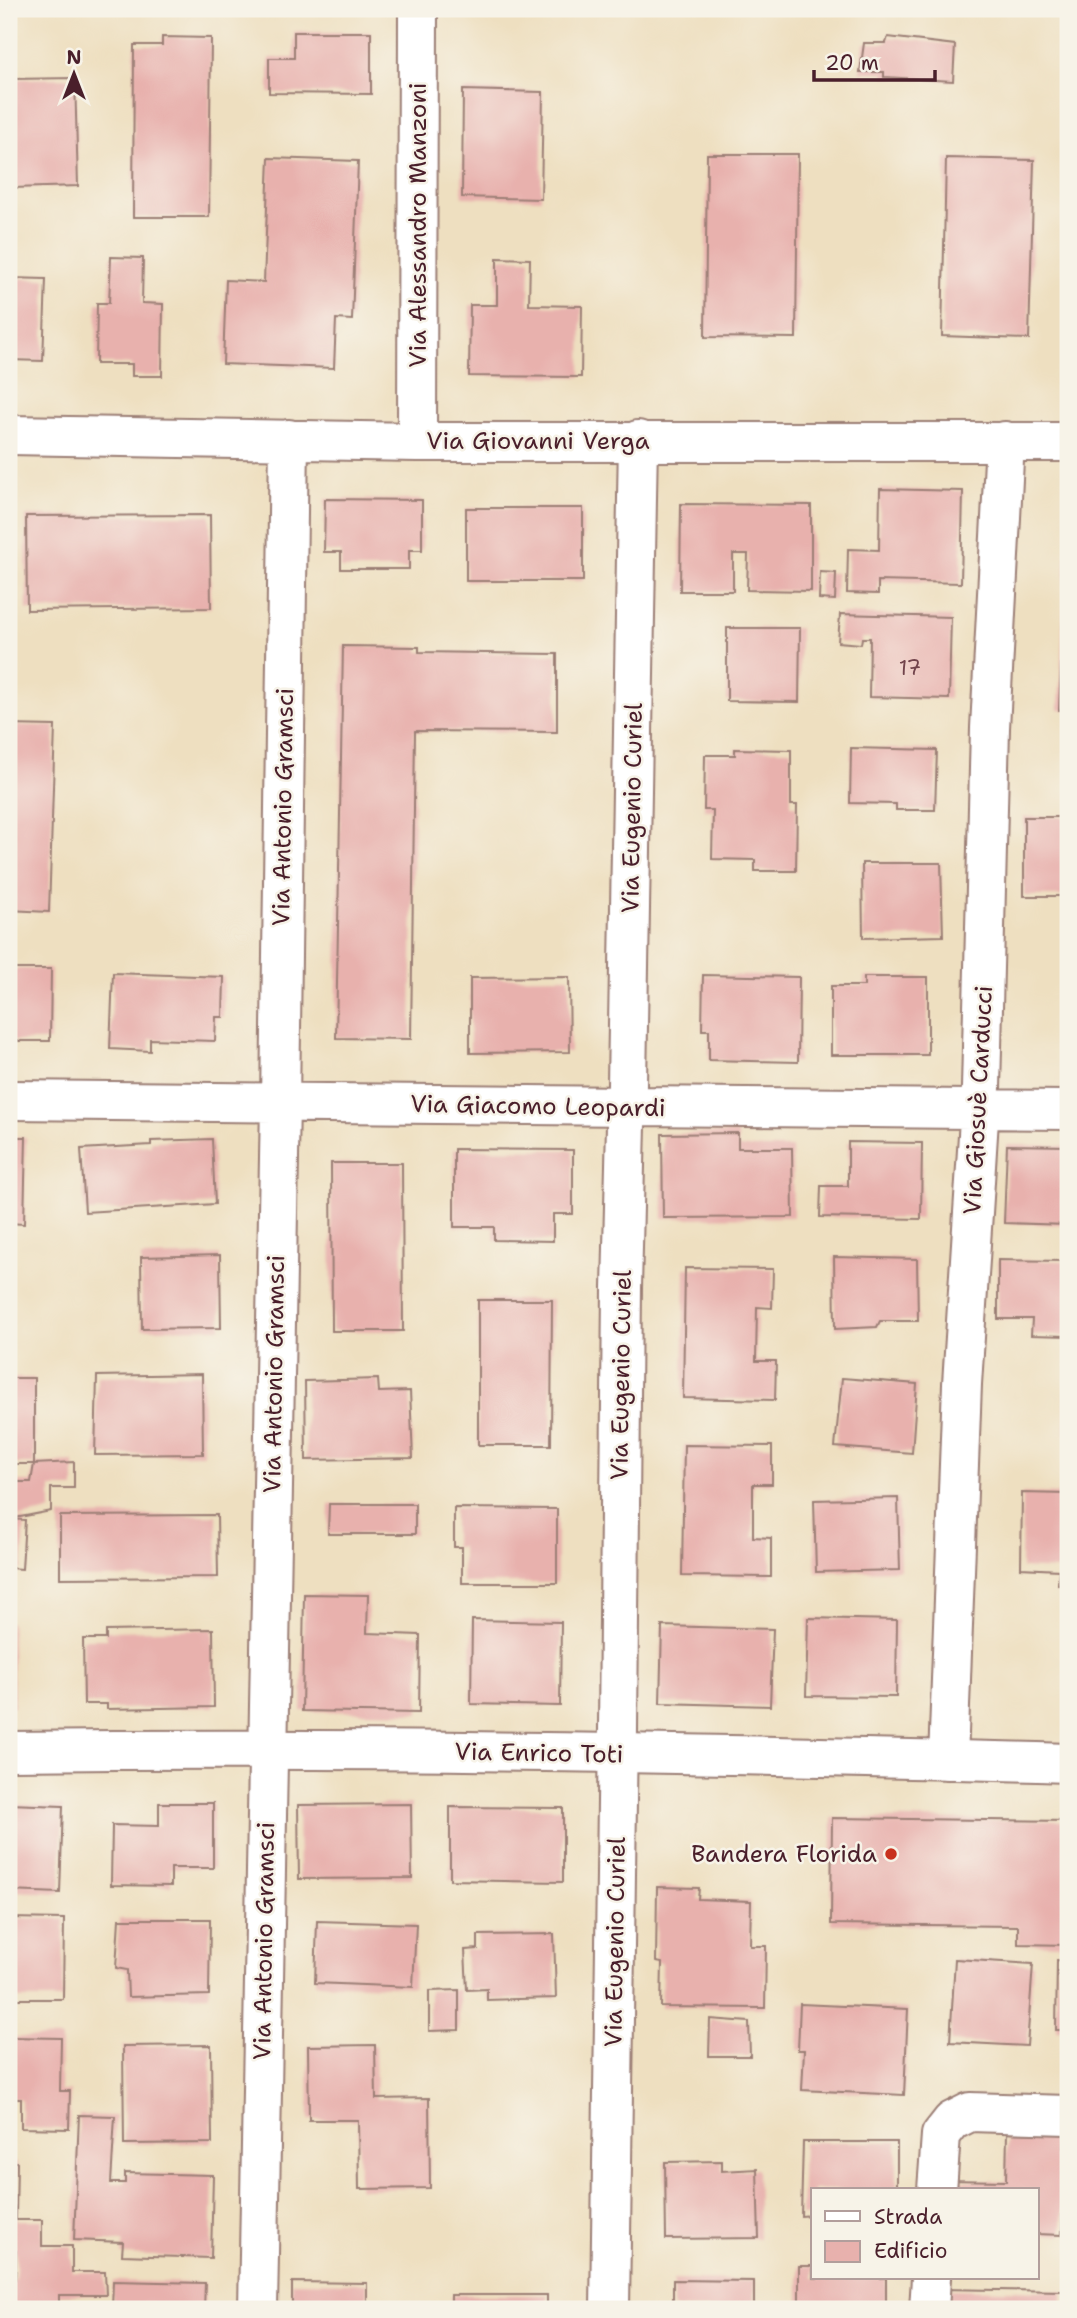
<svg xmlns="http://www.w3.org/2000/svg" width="1077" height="2318" viewBox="0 0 1077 2318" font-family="'Shantell Sans',sans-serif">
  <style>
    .building { fill: #e8b1ad }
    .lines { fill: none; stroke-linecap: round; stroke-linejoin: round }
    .minor-casing { stroke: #9c7f76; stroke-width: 42 }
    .tertiary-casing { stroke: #9c7f76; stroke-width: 42 }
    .minor { stroke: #fff; stroke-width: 38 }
    .tertiary { stroke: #fff; stroke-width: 38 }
    .poi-dot { fill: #c8321e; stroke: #f7f3e8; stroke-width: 2.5 }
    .labels { text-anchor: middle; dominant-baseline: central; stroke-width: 5; stroke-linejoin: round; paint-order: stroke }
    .number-label { font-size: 21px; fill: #72444c }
    .street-label { font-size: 24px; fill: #4a1f2b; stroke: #f7f3e8 }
    .poi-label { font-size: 24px; fill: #4a1f2b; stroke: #f7f3e8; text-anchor: end }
  </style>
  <rect width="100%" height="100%" fill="#f7f3e8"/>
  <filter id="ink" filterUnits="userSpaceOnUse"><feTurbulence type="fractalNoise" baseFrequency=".0143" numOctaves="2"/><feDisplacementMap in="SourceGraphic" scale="14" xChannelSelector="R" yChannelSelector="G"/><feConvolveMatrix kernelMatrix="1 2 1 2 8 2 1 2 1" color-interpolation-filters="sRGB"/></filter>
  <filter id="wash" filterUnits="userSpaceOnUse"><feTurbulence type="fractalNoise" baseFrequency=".00686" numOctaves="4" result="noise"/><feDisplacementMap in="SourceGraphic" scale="28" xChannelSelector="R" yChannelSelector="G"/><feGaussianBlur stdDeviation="1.57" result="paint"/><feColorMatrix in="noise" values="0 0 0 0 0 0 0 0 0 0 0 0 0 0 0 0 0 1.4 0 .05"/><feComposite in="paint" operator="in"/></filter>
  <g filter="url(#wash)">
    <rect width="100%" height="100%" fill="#eedfc0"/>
    <g id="blocks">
      <path class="building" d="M294,32h77v62l-102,-1v-35h25z
        M162,37l49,1 -2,179h-76l1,-172h28z
        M888,37l67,8 -2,36 -69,-4v-5h-24l4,-29h22z
        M75,78l3,108 -66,2 -2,-109z
        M463,90l80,2 -2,107 -79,-2z
        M707,154h91l-2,184 -91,-1z
        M269,158l89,3 -6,159 -16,-1 -2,49 -111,-4 3,-84 38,2z
        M946,158l88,2 -5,179 -87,-3z
        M111,257l32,1 -1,45 21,1 -1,72h-30v-12h-36l1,-61h12z
        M497,258l33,1 -1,46 53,1 -1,71 -112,-1 1,-71h27z
        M9,278l37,1 -3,82 -34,-1z
        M880,489l83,2 -2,92 -83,-2v13l-31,-1 1,-44 31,1z
        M325,499l97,1v50h-13v19h-68v-17h-17z
        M681,504l130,1v86l-64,-1 1,-36h-15v37h-53z
        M466,508h117v73h-117z
        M210,515l1,93 -184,2 -1,-94z
        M1066,554h2v156h-9z
        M820,572l16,1 -1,27 -16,-1z
        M840,614l111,3 -2,82 -80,-2 1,-59h-8l-1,6 -23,-2z
        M727,628h73l-1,74 -72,-1z
        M343,646l76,1v5l138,2v78l-142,-1 -4,308 -75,-1z
        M9,725l46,1 -6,186 -40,-2z
        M851,748l86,2 -2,60h-39v-6l-46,-1z
        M735,749l56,1v55h6l-1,66h-41v-11l-43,-1 1,-49h-9l1,-55h30z
        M1024,817h44v79h-44z
        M862,863h79l2,73 -80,2z
        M9,969h42l-1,72h-41z
        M113,973l111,4 -1,40h-7l-1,24 -65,-2v12l-40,-2z
        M703,975l96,2 -1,85 -89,-2v-30h-7z
        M569,977l1,75 -100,1v-75z
        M864,977h64v78h-97v-69h33z
        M738,1133v15h54l1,69 -130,1 -1,-84z
        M9,1137h17l-2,87 -15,-1z
        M212,1139l3,65 -130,8 -4,-63 70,-4v-4z
        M848,1142l74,1 -1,76 -101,-2 1,-31h27z
        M1007,1145l61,1v79l-64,-2z
        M454,1149l119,1v64h-20v27l-59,-1v-13h-40z
        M331,1163h71l1,168h-71z
        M220,1255l1,73 -79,1 -1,-72z
        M834,1257l83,2 1,62h-38l-3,6 -42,2z
        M998,1260l70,1v75l-37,-1 1,-16h-34z
        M685,1268l88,1 -1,39 -15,-1 -1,54h20l-1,39 -92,-2z
        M478,1300h74l-1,145h-73z
        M202,1374l1,80 -108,1 2,-79z
        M9,1378h25v86l40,-2v26h-23v23l-41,8v-37h21l3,-18h-25z
        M842,1378l75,6 -5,69 -77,-6z
        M378,1379l1,13 31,-1 3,67 -107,2 -1,-79z
        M1066,1382h2v51h-3z
        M684,1445l88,1v38h-19v53l18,1v39l-89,-1z
        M1022,1493l46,1v91l-10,-1 1,-14 -38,-2z
        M898,1498l2,72 -84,2 -2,-72z
        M329,1504h86v30h-87z
        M454,1508l103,1v74h-95v-36h-8z
        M217,1515l1,62 -158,1v-62z
        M9,1519l16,1 -3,49 -13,-1z
        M304,1594l64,1 -1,38 53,2 -1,78 -117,-2z
        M808,1618l89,2 -1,77 -90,-1z
        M472,1620l89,2 -1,84 -89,-2z
        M9,1622h2l3,85h-5z
        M662,1626l111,3 -3,77 -110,-3z
        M213,1629l1,78 -107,2v-5h-23l-1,-65h23v-8z
        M159,1803h54v65h-42v18l-60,-1 1,-60 47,1z
        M9,1804l54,2 -3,87 -51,-2z
        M411,1804l1,74 -113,1 -1,-74z
        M450,1807l113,1v74l-113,-2z
        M832,1818l236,3v124l-50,-1v-18l-187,-2z
        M657,1887l42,1 -1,11 53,2 -1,45h16l-1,62 -104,-1 1,-44 -6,-1z
        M9,1918l55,1 -1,80h-54z
        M119,1919h91l-1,76 -81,2 -1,-27 -11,-2z
        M317,1921l99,3 -3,63 -98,-4z
        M554,1934l2,64 -69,2v-11l-20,1 -2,-40 13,-1v-14z
        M955,1959l78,5 -6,82 -77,-4z
        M1057,1960l11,1v69h-12z
        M459,1990v40l-30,1v-40z
        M800,2004l108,5 -4,86 -102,-5 2,-40h-6z
        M710,2019l39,3 1,34h-41z
        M9,2037l52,1 -1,53h10l-1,38 -48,-1v-29h-12z
        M211,2045l1,98 -88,1 -1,-98z
        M375,2045l1,54 53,-1 1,90 -71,1 -1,-69h-49l-1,-74z
        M79,2115l36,1 -4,67h14v-10l88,2 -2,83 -89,-3 1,-13 -49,-2z
        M1007,2133l58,1 -1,20h4v42h-5l-1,39 -25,-1v-44h-92l1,-10 60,1z
        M803,2142h94v48h-84v25l-12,1z
        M722,2161v10l35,-2 2,69 -93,1 -1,-77z
        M9,2162h8l-1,58h26v26h30v26h33l1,23h-47v14h-50v-30h6l1,-14v-14h-7z
        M799,2266h14v12h73v31h-87z
        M673,2280l81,1v28h-81z
        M113,2281l92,2 -1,26h-92z
        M292,2282l75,1v26h-75z
        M941,2289l122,2v18h-123z
        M451,2295h96v14h-96z"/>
    </g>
  </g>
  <g filter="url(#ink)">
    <use href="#blocks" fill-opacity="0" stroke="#9c7f76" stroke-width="2"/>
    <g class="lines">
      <g class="minor-casing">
        <path id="minor" d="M9,435l408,7h651
          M417,442l1,-433
          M9,1100l1059,10
          M948,1760l14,-376 19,-296 9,-360 15,-287
          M937,2190l4,-55 11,-14 18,-9 98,3
          M258,2309l22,-1206 9,-664
          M610,2309l8,-580 4,-441 5,-204 11,-644
          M929,2309l2,-31"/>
      </g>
      <g class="tertiary-casing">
        <path id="tertiary" d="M9,1751c353,-4 706,2 1059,12"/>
      </g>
      <use href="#minor" class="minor"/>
      <use href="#tertiary" class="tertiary"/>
    </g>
  </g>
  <circle class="poi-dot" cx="891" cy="1854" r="7"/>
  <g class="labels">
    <g class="number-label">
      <text x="910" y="668">17</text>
    </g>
    <g class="street-label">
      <text transform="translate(418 225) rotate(-90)">Via Alessandro Manzoni</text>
      <text x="538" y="441">Via Giovanni Verga</text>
      <text transform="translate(283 807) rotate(-89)">Via Antonio Gramsci</text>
      <text transform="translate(632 808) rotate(-89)">Via Eugenio Curiel</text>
      <text transform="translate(978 1100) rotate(-87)">Via Giosuè Carducci</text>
      <text transform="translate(538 1106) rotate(1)">Via Giacomo Leopardi</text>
      <text transform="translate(274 1374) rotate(-89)">Via Antonio Gramsci</text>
      <text transform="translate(621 1375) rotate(-89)">Via Eugenio Curiel</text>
      <text transform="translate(539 1753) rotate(1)">Via Enrico Toti</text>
      <text transform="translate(264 1941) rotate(-89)">Via Antonio Gramsci</text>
      <text transform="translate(615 1942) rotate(-89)">Via Eugenio Curiel</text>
    </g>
    <g class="poi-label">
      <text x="877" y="1854">Bandera Florida</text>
    </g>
  </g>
  <rect width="1077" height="2318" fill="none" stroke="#f7f3e8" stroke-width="35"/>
  <rect x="811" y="2188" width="228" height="91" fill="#f7f3e8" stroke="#b29e9c" stroke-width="2"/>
  <rect x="825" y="2211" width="35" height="10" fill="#ffffff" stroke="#b29e9c" stroke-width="2"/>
  <text x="874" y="2224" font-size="21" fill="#4a1f2b">Strada</text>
  <rect x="825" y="2241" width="35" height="21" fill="#e8b1ad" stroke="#b29e9c" stroke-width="2"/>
  <text x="874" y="2258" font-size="21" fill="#4a1f2b">Edificio</text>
  <g transform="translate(74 74)" stroke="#f7f3e8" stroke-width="5" paint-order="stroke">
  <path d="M0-5L12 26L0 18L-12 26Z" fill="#4a1f2b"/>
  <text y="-10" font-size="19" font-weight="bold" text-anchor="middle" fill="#4a1f2b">N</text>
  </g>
  <path d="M814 70v10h121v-10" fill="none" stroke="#4a1f2b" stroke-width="3.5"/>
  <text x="825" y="70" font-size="21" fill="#4a1f2b" stroke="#f7f3e8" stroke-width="5" paint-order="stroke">20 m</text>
</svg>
